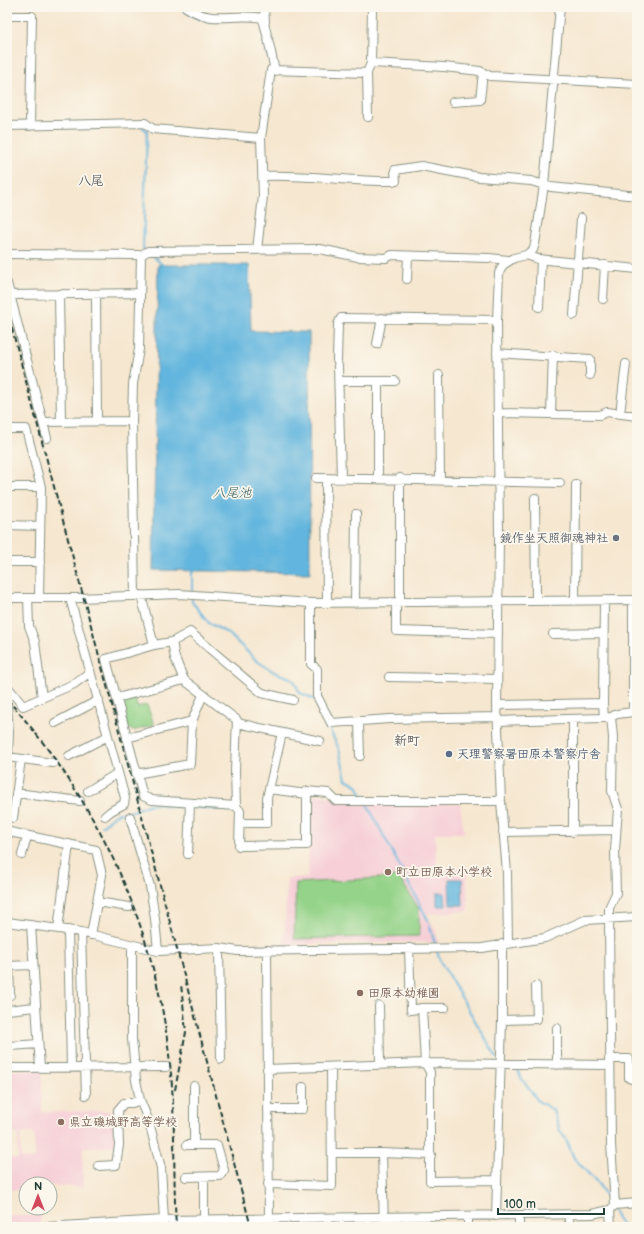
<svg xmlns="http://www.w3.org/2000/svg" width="644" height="1234" viewBox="0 0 644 1234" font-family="'Balsamiq Sans','Klee One',sans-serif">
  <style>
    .built { fill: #f6cfd7; fill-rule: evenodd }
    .green { fill: #94d389; stroke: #5a885e }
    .water { fill: #62b5de; stroke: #407989 }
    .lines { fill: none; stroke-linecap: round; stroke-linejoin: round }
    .stream { stroke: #62b5de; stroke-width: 2 }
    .minor-casing { stroke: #8a9282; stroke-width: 10 }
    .minor { stroke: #fff; stroke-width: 8 }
    .rail { stroke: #1f3d34; stroke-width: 2; stroke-dasharray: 6 3; stroke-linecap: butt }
    .worship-dot { fill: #6b7280; stroke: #fbf7ec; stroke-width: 1.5 }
    .service-dot { fill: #5c6f8a; stroke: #fbf7ec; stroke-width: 1.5 }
    .education-dot { fill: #8d6e63; stroke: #fbf7ec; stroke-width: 1.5 }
    .labels { text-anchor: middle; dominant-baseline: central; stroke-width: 3.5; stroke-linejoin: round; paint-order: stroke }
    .worship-label { font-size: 12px; font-weight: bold; fill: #5b616d; stroke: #fbf7ec; text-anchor: end }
    .service-label { font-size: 12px; font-weight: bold; fill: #4e5e75; stroke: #fbf7ec; text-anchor: start }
    .education-label { font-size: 12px; font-weight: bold; fill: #785e54; stroke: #fbf7ec; text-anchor: start }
    .neighbourhood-label { font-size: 13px; font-weight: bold; fill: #615e62; stroke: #fbf7ec }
    .water-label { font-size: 13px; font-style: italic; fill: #305b5e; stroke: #fbf7ec }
  </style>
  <rect width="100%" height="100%" fill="#fbf7ec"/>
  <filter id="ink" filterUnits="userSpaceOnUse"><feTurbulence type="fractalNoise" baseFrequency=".025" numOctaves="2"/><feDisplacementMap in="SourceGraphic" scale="8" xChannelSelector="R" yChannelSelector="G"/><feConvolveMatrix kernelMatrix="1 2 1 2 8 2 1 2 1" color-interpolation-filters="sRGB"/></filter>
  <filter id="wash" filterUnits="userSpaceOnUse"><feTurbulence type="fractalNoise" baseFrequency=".012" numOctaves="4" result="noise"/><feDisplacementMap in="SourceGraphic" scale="16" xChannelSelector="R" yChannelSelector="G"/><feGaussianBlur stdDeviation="0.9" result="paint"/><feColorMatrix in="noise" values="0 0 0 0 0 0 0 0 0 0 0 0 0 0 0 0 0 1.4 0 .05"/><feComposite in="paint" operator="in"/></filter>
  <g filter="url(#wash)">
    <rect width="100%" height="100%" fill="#f6e7d0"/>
    <path class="built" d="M310,795l150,9 4,29h-29l2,34h30l1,44 -41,3 9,18 2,10 -154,2 3,-66 21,-1z
      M40,1070l2,2v40l74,-1v35l-33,1v40l-57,-3v6h-19v-119zM10,1133h8v26l-9,-1zM34,1133l1,25 -14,1 -1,-25z
      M38,1208h3l-1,19h-33v-11h31z"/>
    <path class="green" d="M135,698l2,9 10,-2 7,20 -21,6 -5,-3 -6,-24 3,-4z
      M399,877l20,32v27l-125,3 2,-56z"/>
    <path class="water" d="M158,265h91l2,66 58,1 1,241 -157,-3z
      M449,879h13l1,26h-13z
      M437,893h8l1,13h-9z"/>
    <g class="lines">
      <path class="stream" d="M180,7c12,11 25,15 41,14
        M263,31l5,26
        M268,114l4,-21
        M142,127l5,4 -4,117 2,2
        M150,254l14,12
        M192,570v23
        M192,598v4l17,21 20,11 28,27 17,11 19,7 7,14 16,7
        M327,724l12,25 7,30 11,6 6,13
        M367,804l61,116 8,27
        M191,807l46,4
        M102,826l14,-12 17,-3 12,-5 6,-2 36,3
        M437,951l3,10 57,97
        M516,1067l5,11 17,23 15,9 7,21 7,10 7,17 25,27 12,18
        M613,1209l4,10 7,8"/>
    </g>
  </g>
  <g filter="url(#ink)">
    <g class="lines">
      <g class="minor-casing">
        <path id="minor" d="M186,7c29,19 45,5 76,11 3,4 11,44 13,53
          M264,7l1,15
          M7,16h25l-2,110
          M371,63l1,-56
          M367,73l1,44
          M453,102l27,-2 3,-27
          M7,126l138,-3 8,6 108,9
          M263,176c45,-2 89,6 133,5l-1,-11 26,-4 58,11 52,4 20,6 86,9
          M257,250l6,-54 -2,-58 10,-68 96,3 4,-10 73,4 36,4 10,5 147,8
          M7,254l134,1
          M526,255l12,4 99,10
          M407,279l1,-23
          M7,283l40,155
          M59,294l2,128
          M96,294l1,127
          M10,295l130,-2
          M603,299l2,-34
          M539,307l2,-48
          M574,315l7,-97
          M377,344l5,-26
          M497,353l93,6v16
          M337,360l1,-36 3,-6 156,2
          M338,366l3,112
          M439,375l1,104
          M339,381h56
          M378,381v97
          M497,413l103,2 7,-3 30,4
          M551,413l2,-58
          M620,414l6,-50
          M43,422l89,-1
          M7,429h19l15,58 -2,111
          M316,478l244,5
          M326,478l1,125
          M400,478v125
          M7,487h34
          M535,498l1,102
          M7,525l33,1
          M7,562h33
          M141,595l13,50 18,-3 3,16 9,22 53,40 -2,51 1,35 4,5 -1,35 68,-1v-54l21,2 8,8h165
          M135,596l-3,-175 1,-37 6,-35 2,-94 7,-4 172,-2 38,8 28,1 6,-3 97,3 19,2
          M7,598h72l100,-4 132,9 326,-3
          M28,598l1,28 6,16 7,56
          M70,598l55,200 -1,6 -13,7 -6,5
          M604,600l-1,103 1,15 7,-1 2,20 -1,54 6,18 -3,41 1,43 -7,15v9l2,227 4,61
          M575,601l1,-116
          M311,603v61l6,5v27l14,27 59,-4 108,-2
          M355,603l1,-89
          M396,603v28l102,3
          M553,634l50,-1
          M172,642l18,-10 72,61 31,7
          M154,645l-48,14 37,137 9,4 84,6
          M389,677l108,2
          M7,686l16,20 51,-22 16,-12
          M117,698l67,-18
          M7,705l2,27 -1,25
          M497,705l106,-2
          M611,717l6,-3 16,-2v-112
          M498,721l106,-3
          M359,722l1,34
          M55,723l44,-23
          M237,723l83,18
          M127,738l65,-17 11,-26
          M69,756l39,-20
          M7,757l46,6
          M136,774l54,-10 2,-43
          M269,789l38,5
          M88,791l30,-18
          M16,793l64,8
          M130,817l20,69 5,33 3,32
          M13,818l8,-59
          M240,823h27v-25l15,-65
          M10,832l86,18 6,25 -11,60
          M503,832l113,-2
          M573,832v-112
          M188,854l2,-51
          M22,855l5,-19
          M97,902l32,5
          M7,922l74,10 77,19 61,-3 19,3 244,-3 63,-10 40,-18 52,-3
          M31,925l9,143
          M58,929l11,-85
          M68,930l3,137
          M81,932l5,163
          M508,943l-1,-70 -6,-72 -4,-96 2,-166 -2,-219 2,-47 4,-8 11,-7 12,-3 7,-5 2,-6 9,-59 16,-178
          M132,946v93l4,41 4,20 9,22 12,46 3,52 -2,7
          M219,948l2,111
          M409,948l2,62 11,-2 3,55 5,9v109l67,-1
          M267,950l2,269
          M7,966l25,-1
          M7,995h3l-1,-30
          M379,1006l1,58
          M422,1008h23
          M7,1010l28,-3
          M502,1020l35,-1 -1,-33
          M557,1028v37
          M10,1046l28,-2
          M609,1059h20v19l8,3
          M7,1068l159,-1
          M267,1069l158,-6 184,2
          M194,1086v59
          M268,1109h35v-22
          M332,1153h50
          M98,1166l18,-1 3,-20 -1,-35 6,-7h8l8,-3
          M186,1177l34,-1 4,-6 -7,-25h-30
          M268,1184l64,2 -1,-119
          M610,1210l1,17
          M519,1215v12
          M569,1215v12
          M468,1216v11
          M496,1216l6,-196v-76
          M340,1218v9
          M204,1220v-43
          M45,1227l119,-7 428,-6 18,-4 5,-5 22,-2
          M384,1227l-2,-74 49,2"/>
      </g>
      <use href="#minor" class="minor"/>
      <path class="rail" d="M7,310l244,917
        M7,699c91,102 150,229 163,365 6,54 3,109 6,163
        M175,1090l11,-58 -5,-48"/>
    </g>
  </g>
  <circle class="worship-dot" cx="616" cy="538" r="4"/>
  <circle class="service-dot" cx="449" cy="754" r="4"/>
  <g class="education-dot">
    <circle cx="388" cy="872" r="4"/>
    <circle cx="360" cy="993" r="4"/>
    <circle cx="61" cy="1122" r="4"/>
  </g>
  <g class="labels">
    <g class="worship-label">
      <text x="608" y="538">鏡作坐天照御魂神社</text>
    </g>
    <g class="service-label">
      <text x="457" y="754">天理警察署田原本警察庁舎</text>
    </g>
    <g class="education-label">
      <text x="396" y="872">町立田原本小学校</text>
      <text x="368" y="993">田原本幼稚園</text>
      <text x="69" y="1122">県立磯城野高等学校</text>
    </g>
    <g class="neighbourhood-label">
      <text x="91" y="181">八尾</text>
      <text x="407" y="741">新町</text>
    </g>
    <g class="water-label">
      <text x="232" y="493">八尾池</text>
    </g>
  </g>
  <rect width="644" height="1234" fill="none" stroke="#fbf7ec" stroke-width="24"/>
  <g transform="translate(38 1196)"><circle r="19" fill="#fbf7ec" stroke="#a3ada2"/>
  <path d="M0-3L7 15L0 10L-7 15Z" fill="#d1495b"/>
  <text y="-6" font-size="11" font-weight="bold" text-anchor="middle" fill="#1f3d34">N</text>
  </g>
  <path d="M498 1208v6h106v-6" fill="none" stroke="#1f3d34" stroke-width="2"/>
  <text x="504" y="1208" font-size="12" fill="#1f3d34" stroke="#fbf7ec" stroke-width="3" paint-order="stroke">100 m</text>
</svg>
